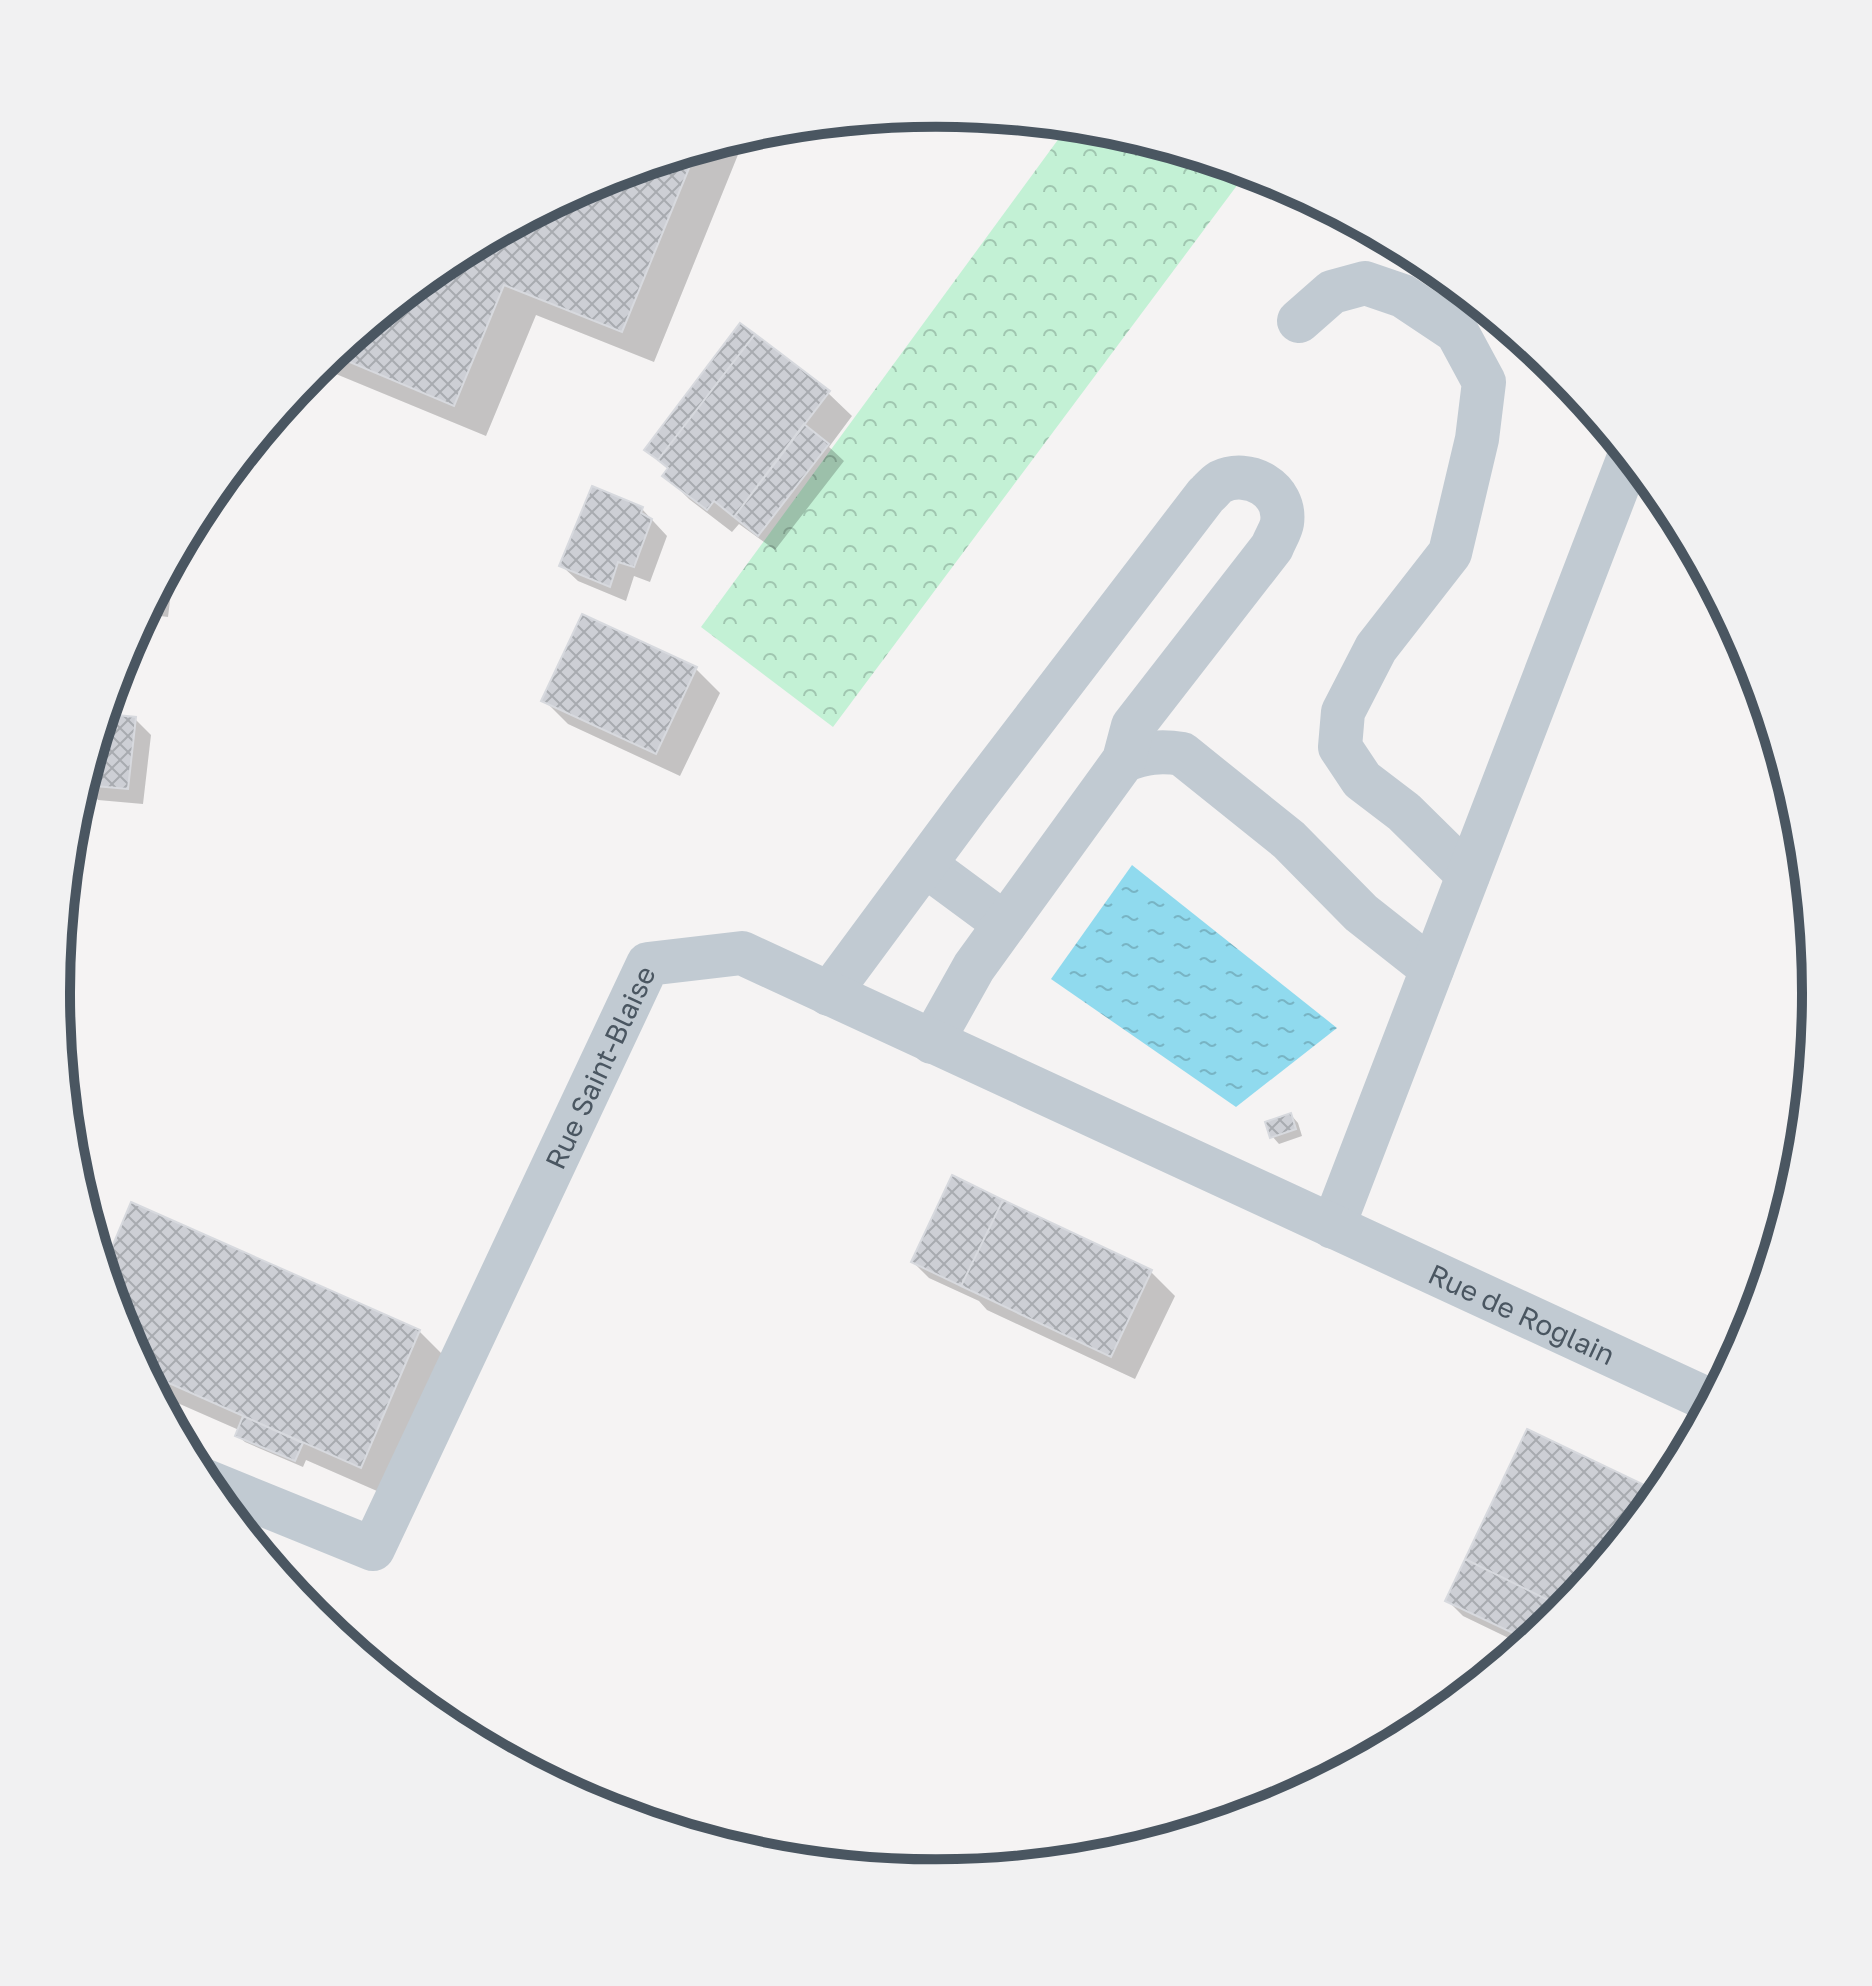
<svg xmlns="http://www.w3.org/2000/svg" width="1872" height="1986" viewBox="0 0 1872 1986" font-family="'Golos Text',sans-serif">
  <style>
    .forest { fill: url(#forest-crowns) }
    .water { fill: url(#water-ripples) }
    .shadow { fill: #0003 }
    .building { fill: url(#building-cross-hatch); stroke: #d7d9de; stroke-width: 2 }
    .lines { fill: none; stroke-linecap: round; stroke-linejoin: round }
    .minor { stroke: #c1cad2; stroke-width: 44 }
    .labels { text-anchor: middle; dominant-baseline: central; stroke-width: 8; stroke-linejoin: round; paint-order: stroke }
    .street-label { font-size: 28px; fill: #4a5661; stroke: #fff }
    .rim { fill: none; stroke: #4a5661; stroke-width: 10 }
  </style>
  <defs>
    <pattern id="forest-crowns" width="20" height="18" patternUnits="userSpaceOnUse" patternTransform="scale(2)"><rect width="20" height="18" fill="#c3f1d5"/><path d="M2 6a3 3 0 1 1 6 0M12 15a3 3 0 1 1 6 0" fill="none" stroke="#a0c6b0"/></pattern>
    <pattern id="water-ripples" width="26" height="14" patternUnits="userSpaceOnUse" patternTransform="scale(2)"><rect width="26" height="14" fill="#90daee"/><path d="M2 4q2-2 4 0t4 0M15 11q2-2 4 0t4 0" fill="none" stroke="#78b4c4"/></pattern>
    <pattern id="building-cross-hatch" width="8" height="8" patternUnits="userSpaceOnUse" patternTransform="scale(2)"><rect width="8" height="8" fill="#cdcfd5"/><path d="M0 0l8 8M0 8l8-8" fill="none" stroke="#a8abb0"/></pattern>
  </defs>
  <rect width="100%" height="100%" fill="#f5f3f3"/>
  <path class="forest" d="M1068,126l40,4 139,42 -414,555 -132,-100z"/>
  <path class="water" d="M1132,865l205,163 -101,79 -185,-128z"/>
  <path class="shadow" d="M746,135l-92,227 -118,-47 -50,121 -167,-69 128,-106 153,-81z
    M828,393l24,23 -23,31 15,14 -69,89 -36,-26 -7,8 -43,-33 -24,-24 4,-5 -22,-20z
    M642,509l25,27 -17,46 -16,-6 -8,25 -48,-20 -16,-15z
    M175,560l-7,57 -23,-3z
    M696,669l24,24 -40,83 -112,-52 -24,-24z
    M105,715l30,4 16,16 -8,69 -45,-4 -14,-15z
    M1291,1115l7,8 4,13 -23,8 -7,-8z
    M132,1205l287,126 32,32 -58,135 -87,-38 -3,7 -58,-25 -8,-7 2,-5 -82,-36 -34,-65 -19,-60z
    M913,1262l238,10 24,24 -40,83 -148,-69 -8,-9 -50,-23z
    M1528,1432l130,62 -100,122 -35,29 -60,-29 -16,-16z
    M304,1604l10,1 32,32 -1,4 -32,-26z"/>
  <path class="building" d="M696,151l-74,181 -118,-47 -50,121 -121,-51 114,-94 153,-81z
    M740,323l15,11 -97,126 -14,-10z
    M755,334l75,57 -96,126 -20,-16 -7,9 -45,-34 6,-8 -10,-8z
    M804,424l25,20 -71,92 -24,-19z
    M592,486l51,21 -2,6 11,6 -18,48 -16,-5 -8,25 -51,-21z
    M582,614l115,53 -41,87 -115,-53z
    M106,714l30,3 -8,72 -44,-4z
    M1291,1113l5,16 -26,9 -5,-16z
    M952,1175l51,25 -42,86 -50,-24z
    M1003,1200l149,70 -41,87 -150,-71z
    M131,1202l289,128 -59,138 -215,-95 -23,-44 -19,-63z
    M243,1416l60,27 -8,18 -60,-25z
    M1527,1429l132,63 -95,116 -99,-49z
    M1465,1559l99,49 -36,32 -83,-39z"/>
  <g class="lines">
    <g class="minor">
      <path d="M1299,321l33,-29 33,-9 38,13 54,36 27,50 -7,57 -27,114 -74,95 -33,64 -3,35 22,33 42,32 64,63"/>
      <path d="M1124,760c21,-7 35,-10 58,-6l107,86 72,73 71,56"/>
      <path d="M925,865l80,59"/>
      <path d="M829,994l139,-188 238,-311c4,-3 9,-10 14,-13 28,-14 67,7 62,41 -1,7 -7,16 -10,24l-139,179 -9,34 -150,207 -42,75"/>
      <path d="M1333,1227l296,-770"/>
      <path id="s1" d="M203,1480l170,69 275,-585 94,-11 969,448"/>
    </g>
  </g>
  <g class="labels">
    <g class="street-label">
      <text stroke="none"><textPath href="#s1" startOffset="716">Rue Saint-Blaise</textPath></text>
      <text stroke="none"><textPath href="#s1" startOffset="1784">Rue de Roglain</textPath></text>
    </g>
  </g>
  <path d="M0 0H1872V1986H0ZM70 993a866 866 0 1 1 1732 0a866 866 0 1 1-1732 0Z" fill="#f1f1f2" fill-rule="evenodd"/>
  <path class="rim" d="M70 993a866 866 0 1 1 1732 0a866 866 0 1 1-1732 0Z"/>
</svg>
